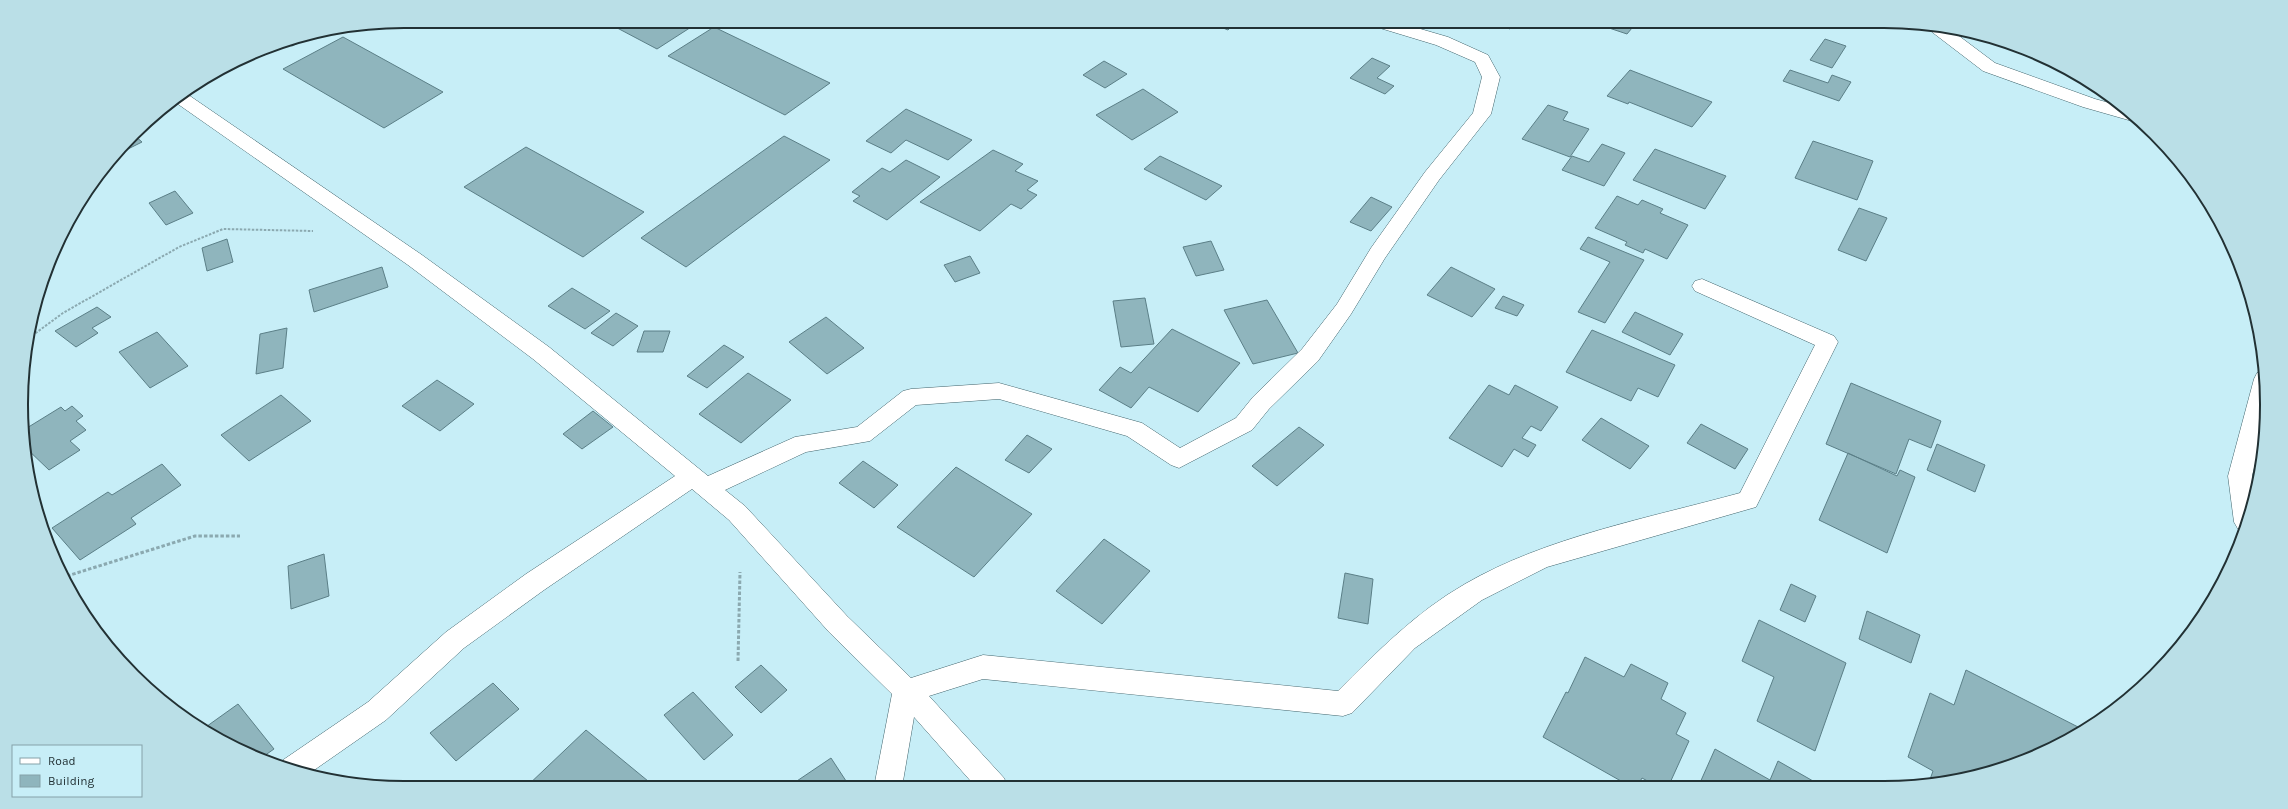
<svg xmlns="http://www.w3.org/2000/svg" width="2288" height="809" viewBox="0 0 2288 809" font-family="Karla,sans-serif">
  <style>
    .building { fill: #8fb5bd; stroke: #5b7f87 }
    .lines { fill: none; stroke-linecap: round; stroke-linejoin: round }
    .minor-casing { stroke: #41646c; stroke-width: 1 }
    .path-far1 { stroke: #8ba9b0; stroke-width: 2; stroke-dasharray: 2.5 1.5; stroke-linecap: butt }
    .path { stroke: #8ba9b0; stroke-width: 3; stroke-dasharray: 3.5 2; stroke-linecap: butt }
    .minor { fill: #fff; fill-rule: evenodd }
    .rim { fill: none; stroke: #223134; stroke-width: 2 }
  </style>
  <rect width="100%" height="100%" fill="#c7eef7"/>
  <path class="building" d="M604,21h92l3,1 -42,27z
    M1206,21h31l-9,9z
    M1488,21h29l-7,8z
    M1588,21h35l-3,3 12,4 -5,6z
    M714,27l116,56 -45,32 -117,-59z
    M321,31l-29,15 -7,-4z
    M343,37l100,55 -59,36 -101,-59z
    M1825,39l21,7 -14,22 -22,-8z
    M1372,58l18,8 -13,12 17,8 -9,8 -35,-16z
    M1104,61l23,13 -22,14 -22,-13z
    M1630,70l82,32 -20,25 -63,-25 -1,2 -21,-8z
    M1790,70l38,13 4,-8 19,7 -12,19 -56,-20z
    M1143,89l35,23 -46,28 -36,-25z
    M1548,105l20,7 -5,8 26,9 -19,28 -48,-18z
    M906,109l66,31 -24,20 -42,-20 -15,13 -25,-12z
    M134,135l8,7 -28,14z
    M784,136l46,24 -144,107 -45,-29z
    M1813,141l60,20 -16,39 -62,-22z
    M1602,144l23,9 -21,33 -42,-16 10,-14 17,6z
    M526,147l118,65 -61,45 -119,-70z
    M1655,149l71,27 -21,33 -72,-29z
    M993,150l30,14 -8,7 23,10 -11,9 10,5 -16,14 -10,-5 -31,27 -60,-29z
    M1160,156l62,30 -16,14 -62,-31z
    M906,160l34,17 -53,43 -34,-19 7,-5 -8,-4 30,-24 8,4z
    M175,191l18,22 -27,12 -17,-22z
    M1617,196l21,9 4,-5 21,9 -3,4 28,12 -21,34 -22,-10 -2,4 -18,-8 2,-3 -32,-14z
    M1371,197l21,10 -21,24 -21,-9z
    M1859,208l28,10 -21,43 -28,-11z
    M1588,237l56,23 -39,63 -27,-11 32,-50 -30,-13z
    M227,239l6,23 -26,9 -5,-23z
    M1211,241l13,29 -28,6 -13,-29z
    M970,256l10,17 -25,9 -11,-17z
    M382,267l6,20 -74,25 -5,-22z
    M1451,267l44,22 -23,28 -45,-22z
    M572,288l38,23 -25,18 -37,-23z
    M1503,296l21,9 -7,11 -22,-8z
    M1145,298l9,46 -33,3 -8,-46z
    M1267,300l31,53 -45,11 -29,-54z
    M97,307l14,10 -19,11 6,5 -22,14 -21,-16z
    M1635,312l48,22 -13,21 -48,-23z
    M616,313l22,13 -25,20 -22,-13z
    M826,317l38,31 -37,26 -38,-32z
    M287,328l-4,40 -27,6 4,-40z
    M1172,329l68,34 -42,49 -49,-25 -18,21 -32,-18 21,-23 11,6z
    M1592,330l83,35 -17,32 -20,-9 -7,13 -65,-29z
    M644,331h26l-7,21h-26z
    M157,332l31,34 -38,22 -31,-36z
    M724,345l20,12 -37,31 -20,-12z
    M748,373l43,27 -50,43 -42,-29z
    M437,380l37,24 -34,27 -38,-25z
    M1851,383l90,38 -10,27 -22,-9 -13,35 -70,-30z
    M1489,385l20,10 6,-10 43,22 -17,24 -10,-5 -9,12 14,7 -8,12 -14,-8 -12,18 -53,-29z
    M281,395l30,26 -62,40 -28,-26z
    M72,406l11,10 -7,5 10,9 -16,11 10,9 -31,20 -24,-23 -3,-16 39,-24 4,4z
    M593,411l20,16 -31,22 -19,-15z
    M1601,418l48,28 -19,23 -48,-29z
    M1701,424l47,25 -13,20 -48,-26z
    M1299,427l25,18 -47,41 -25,-20z
    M1027,435l25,14 -23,24 -24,-13z
    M1937,444l48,21 -10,27 -48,-22z
    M1848,453l49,23 3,-6 15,7 -28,76 -68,-33z
    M863,461l35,24 -24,23 -35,-25z
    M162,464l19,21 -50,33 5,6 -56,36 -28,-32 56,-36 4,3z
    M956,467l76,47 -58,63 -77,-50z
    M1104,539l46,32 -48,53 -46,-33z
    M324,554l5,42 -38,13 -3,-43z
    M1345,573l28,6 -5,45 -30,-6z
    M1791,584l25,12 -11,26 -25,-12z
    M1867,611l53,24 -9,28 -52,-24z
    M1759,620l87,43 -31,88 -58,-30 17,-44 -32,-16z
    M1585,657l39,20 7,-13 37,19 -7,16 25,14 -10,21 13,7 -20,44h-14l-13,-7 -4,7h-10l-85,-48 23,-45 2,1z
    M761,665l26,25 -26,23 -26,-26z
    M1966,670l116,59 -29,20 -119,36h-6l5,-14 -25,-14 22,-64 24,12z
    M493,683l26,26 -63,52 -26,-28z
    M693,692l40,43 -29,25 -40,-45z
    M238,704l36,45 -10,7 -61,-27z
    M586,730l62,51 -7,6 -116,1z
    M1715,749l55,31 8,-19 42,24h-121z
    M831,758l19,29h-62z"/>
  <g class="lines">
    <g class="minor-casing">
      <path id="minor" d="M1368,21h25l55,16 40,18 12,22 -9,37 -52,66 -54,78 -34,56 -33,47 -49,48 -17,21 -73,38 -8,-3 -44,-29 -128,-37 -83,6 -46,36 -64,11 -81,38 20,16 102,110 64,62 72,-23 355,36c39,-39 78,-79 127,-107 81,-47 184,-66 275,-91l75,-148 -120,-54 -3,-5 3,-5 7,-2 132,57 4,6 -82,165 -209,60 -65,33 -67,48 -63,65 -9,3 -360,-37 -54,17 75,82 4,9h-32l-62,-70 -12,70h-28l18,-93 -63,-62 -100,-112 -37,-31 -148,101 -80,58 -78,72 -79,55 -25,-11 1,-4 85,-58 78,-70 80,-58 149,-98 -142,-117 -125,-94 -233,-163 12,-8 235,161 127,92 159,129 87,-39 62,-10 46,-36 8,-2 88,-6 143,40 38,25 56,-30 17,-21 49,-48 35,-45 34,-56 54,-76 48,-59 9,-36 -7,-15 -39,-17 -66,-20z
        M1930,27l21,3 44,33 100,36 29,8 13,12 -5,2 -49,-14 -100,-36 -51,-39z
        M2264,371l2,48 -14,57 2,28 -11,27 -5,-2 -4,-7 -6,-46 26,-97 3,-6z"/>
    </g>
    <path class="path-far1" d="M29,338l34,-25 116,-66 44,-18 90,2"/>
    <path class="path" d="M67,576l128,-40h45
      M738,661l2,-89"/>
    <use href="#minor" class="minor"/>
  </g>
  <path d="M0 0H2288V809H0ZM404 28H1884A376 376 0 0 1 2260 404V405A376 376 0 0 1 1884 781H404A376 376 0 0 1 28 405V404A376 376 0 0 1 404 28Z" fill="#badfe7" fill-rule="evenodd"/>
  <path class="rim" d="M404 28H1884A376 376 0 0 1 2260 404V405A376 376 0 0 1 1884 781H404A376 376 0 0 1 28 405V404A376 376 0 0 1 404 28Z"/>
  <rect x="12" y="745" width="130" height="52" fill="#c7eef7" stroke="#85a2a9"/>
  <rect x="20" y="758" width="20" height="6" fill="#ffffff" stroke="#85a2a9"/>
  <text x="48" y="765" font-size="12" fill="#223134">Road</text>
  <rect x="20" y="775" width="20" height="12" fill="#8fb5bd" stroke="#85a2a9"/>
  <text x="48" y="785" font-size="12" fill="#223134">Building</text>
</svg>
